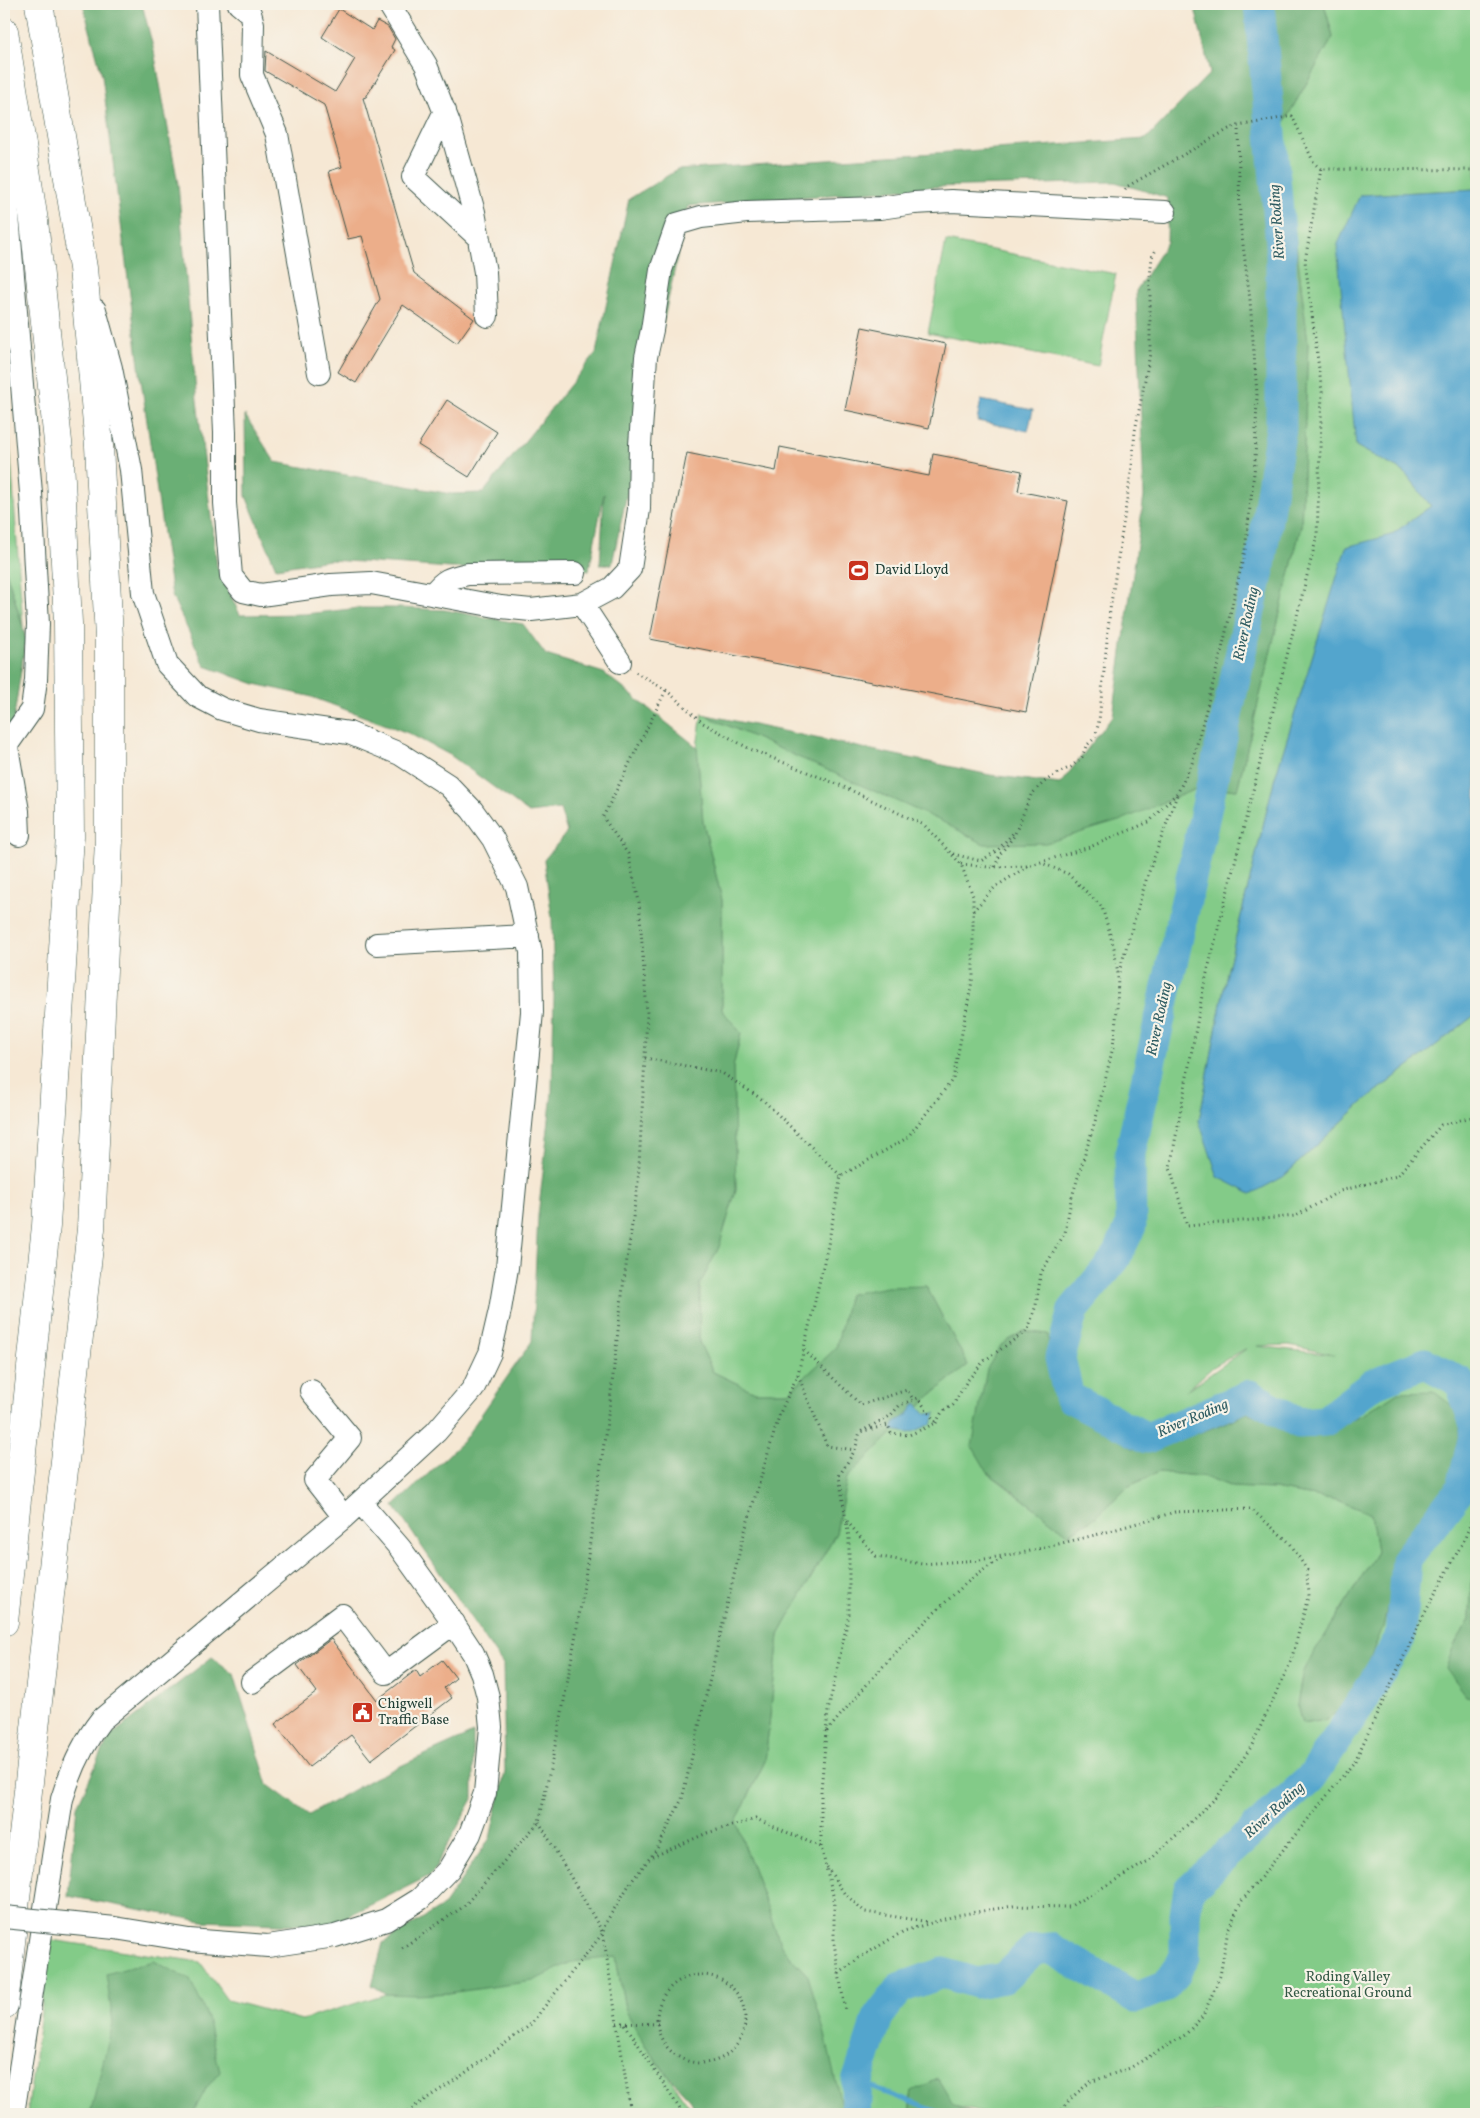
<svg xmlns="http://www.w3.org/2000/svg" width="1480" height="2118" viewBox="0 0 1480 2118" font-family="Vollkorn,serif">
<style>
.green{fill:#83cb88;stroke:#51845e;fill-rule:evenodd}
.forest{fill:#6aaf74;stroke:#447654}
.water{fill:#52a5cd;stroke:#387180}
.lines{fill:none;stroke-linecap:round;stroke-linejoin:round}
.stream{stroke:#52a5cd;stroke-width:5}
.river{stroke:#52a5cd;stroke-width:31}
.building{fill:#ecae8a}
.minor-casing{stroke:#3f574c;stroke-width:24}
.highway-casing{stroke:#3f574c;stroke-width:29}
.path{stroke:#3f574c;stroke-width:3;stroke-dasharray:1 4;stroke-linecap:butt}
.minor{stroke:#fff;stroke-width:22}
.highway{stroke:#fff;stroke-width:28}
.minor-bridge-casing{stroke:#3f574c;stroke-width:24;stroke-linecap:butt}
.minor-bridge{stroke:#fff;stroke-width:22}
.labels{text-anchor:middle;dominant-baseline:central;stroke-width:4.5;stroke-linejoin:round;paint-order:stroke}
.poi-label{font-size:14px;fill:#1f3d34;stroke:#f7f3e8;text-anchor:start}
.park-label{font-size:14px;fill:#335945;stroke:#f7f3e8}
.water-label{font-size:15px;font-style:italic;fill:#2e5c62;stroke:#f7f3e8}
</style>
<rect width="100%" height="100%" fill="#f7f3e8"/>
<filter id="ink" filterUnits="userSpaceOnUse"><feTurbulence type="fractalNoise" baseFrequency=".02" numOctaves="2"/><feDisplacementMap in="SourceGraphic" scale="10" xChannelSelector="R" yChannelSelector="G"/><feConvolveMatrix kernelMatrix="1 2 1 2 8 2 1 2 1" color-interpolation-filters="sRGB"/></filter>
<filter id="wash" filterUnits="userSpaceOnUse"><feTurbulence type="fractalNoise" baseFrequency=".0096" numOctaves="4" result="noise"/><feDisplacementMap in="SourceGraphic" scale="20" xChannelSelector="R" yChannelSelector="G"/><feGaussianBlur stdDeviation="1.12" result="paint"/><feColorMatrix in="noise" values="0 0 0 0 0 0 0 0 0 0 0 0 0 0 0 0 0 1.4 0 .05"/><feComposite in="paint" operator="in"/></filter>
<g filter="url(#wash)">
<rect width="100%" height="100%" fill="#f6e8d4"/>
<path class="green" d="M1324 4H1476V189L1360 195 1356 446 1404 472 1431 506 1391 535 1346 548 1274 781 1226 977 1199 1121 1283 1177 1364 1101 1476 1014V1561L1471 1584 1470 1620 1454 1645 1466 1694 1476 1697V2114H988L954 2106 912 2091 909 2114H843L808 1976 782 1948 736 1822 765 1761 779 1635 836 1533 846 1478 931 1395 968 1365 926 1286 849 1294 836 1349 789 1392H755L713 1372 699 1342 700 1284 719 1247 736 1190 733 1067 741 1034 722 1010V900L703 822 697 747 702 714 936 818 1193 790 1203 786 1237 790 1301 526 1308 343 1282 126 1333 37ZM1289 1345 1334 1355 1257 1346ZM1245 1349H1246L1186 1391 1213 1367ZM1398 1392 1463 1414 1455 1446 1424 1522 1400 1550 1383 1627 1325 1720 1302 1724 1297 1705 1303 1671 1377 1552 1371 1514 1337 1500 1274 1489 1232 1487 1207 1477 1159 1472 1127 1487 1097 1516 1069 1534 988 1473 1065 1403 1134 1449C1176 1441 1209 1431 1247 1413L1279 1422 1307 1433 1329 1429 1364 1414Z
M946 241 1116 274 1098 366 928 333Z
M4 360 23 627 4 564Z
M51 1940 200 1962 227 2000 302 2020 386 1994 449 1993 562 1959 616 1957 625 2009 645 2045 695 2114H27Z"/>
<path class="forest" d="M83 4H142L154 51 178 184 196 392 217 567 240 615 305 614 360 608H400L445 610 523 624 546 655 604 673 697 747 703 822 722 900V1010L741 1033 733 1067 736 1190 719 1247 700 1284 699 1342 713 1372 755 1392H789L836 1348 849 1294 887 1287 926 1286 968 1365 931 1395 847 1478 836 1533 779 1635 765 1761 736 1822 782 1948 808 1976 825 2034 843 2114H697L690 2099 670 2078 645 2045 625 2009 616 1957 571 1962 533 1981 449 1993 417 1995 386 1994 372 1985 383 1943 444 1905 490 1838 505 1772 503 1665 394 1506 463 1441 532 1341 538 1216 552 1093 554 996 552 918 544 860 567 832 560 809 529 813 450 755 408 733 309 696 255 684 205 666 172 596 140 373 102 75Z
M1194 4H1324L1333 37 1282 126 1308 343 1301 526 1237 790 1203 786 1119 821 1046 843 984 844 941 821 702 714 990 775 1060 784 1113 716 1144 496 1136 291 1167 242 1168 198 1115 182 932 187 688 206 612 564 600 565 604 494 589 570 451 568 330 560 276 568 246 496 245 415 275 462 451 494 483 493 596 353 629 199 677 170 1146 139 1210 73Z
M4 564 26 638 13 723 4 727Z
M1023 1331 1048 1334 1051 1367 1065 1403 1134 1449C1176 1442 1209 1431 1247 1413L1279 1422 1308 1433 1329 1429 1364 1414 1398 1392 1433 1391 1463 1414 1449 1481 1424 1522 1400 1550 1383 1627 1368 1664 1348 1705 1325 1720 1302 1724 1297 1705 1303 1671 1377 1552 1371 1514 1337 1500 1274 1489 1232 1487 1207 1477 1159 1472 1127 1487 1097 1516 1068 1534 1004 1484 988 1473 972 1446 987 1369 1001 1345Z
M1476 1561V1697L1466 1695 1446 1668 1454 1645 1470 1620 1471 1584Z
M212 1657 234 1674 268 1785 309 1815 374 1778 473 1733V1799L431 1875 328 1926 202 1921 68 1896 77 1806 109 1737Z
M154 1961 190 1980 206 2013 220 2072 208 2086 192 2114H90L113 2023 106 1974Z
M938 2079 954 2106 975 2114H909L912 2091Z"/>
<path class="water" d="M1476 189V1014L1364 1101 1283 1177 1251 1194 1218 1177 1199 1121 1226 977 1274 781 1346 547 1391 535 1431 506 1404 472 1356 446 1337 246 1360 195Z
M981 400 1033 410 1028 431 977 421Z
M916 1403 926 1414 936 1413 932 1424 910 1433 892 1430 894 1424 908 1414Z"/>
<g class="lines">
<path class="stream" d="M857 2082 943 2114"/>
<path class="river" d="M855 2114 857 2082 878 2017 900 1988 943 1973 976 1983 1004 1978 1033 1950 1050 1948 1136 1998 1166 1986 1185 1957V1914L1189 1889 1310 1779 1365 1697 1400 1638 1406 1560 1462 1487 1476 1427 1460 1382 1425 1363 1373 1384 1325 1421 1299 1423 1250 1395 1147 1438 1069 1397 1060 1358 1073 1310 1115 1259 1131 1226 1130 1154 1260 566 1281 428V243L1259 4"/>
</g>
<g id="blocks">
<path class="building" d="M339 9 372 30 377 21 388 27 395 39 391 47 395 50 366 97 363 98 414 273 474 319 457 343 403 305 356 383 338 372 380 299 362 236 348 239 329 171 342 167 324 105 265 71 266 51 335 92 355 59 322 37Z
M862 327 946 344 929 428 845 410Z
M447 400 497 432 469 477 418 445Z
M780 447 929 476 933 454 1022 471 1018 491 1068 501 1026 712 650 639 687 453 776 471Z
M331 1639 377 1700 416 1670 420 1677 442 1660 456 1678 444 1688 452 1698 371 1760 351 1735 309 1767 275 1724 317 1692 297 1665Z"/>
</g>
</g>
<g filter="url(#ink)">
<use href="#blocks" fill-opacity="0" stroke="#3f574c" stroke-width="1"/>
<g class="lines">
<defs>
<path id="minor" d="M207 4 225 433V503L231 576 243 591 261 595 331 585 371 583 501 607 531 610 582 604 612 588 630 569 639 509 640 445 646 357 652 330 661 270 677 224 701 217 747 212 880 208 914 203 951 201 1165 212
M239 4 250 13 253 24 252 75 277 134 319 373
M389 4 426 65 449 123 474 212 485 272 487 316
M445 111 413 177 478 237
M4 167 31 493 38 624 36 680 32 709 4 749
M433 594C444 579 450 578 468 574L575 573
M582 604 620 662
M7 747 18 811 19 835
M377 944 528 936
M311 1391 350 1438 315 1480 344 1517
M252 1682 342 1615 386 1673 454 1623
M115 1928 189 1940 268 1946 335 1936 386 1920 420 1899 449 1869 470 1834 485 1793 491 1727 488 1697 482 1674 473 1653 446 1612 400 1548 361 1503
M13 2114 62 1799C71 1770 82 1744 101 1720L344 1517 436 1432 473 1389 490 1353 500 1310 507 1268 532 1012 531 952 517 887 493 839 472 810 448 785 400 754 349 733 259 720 222 709 197 696 167 664 143 593 131 470 111 368 95 310"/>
<path id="highway" d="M4 31 34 221 60 460 68 623 70 836 46 1226 4 1622
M4 2005 91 1229 109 840V638L99 446 83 268 39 4"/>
</defs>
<use href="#minor" class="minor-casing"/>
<use href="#highway" class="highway-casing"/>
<path class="path" d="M1321 169 1305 261 1322 392 1317 536 1204 985 1170 1168 1187 1226 1296 1216 1340 1191 1397 1176 1441 1125 1476 1116
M1125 190 1128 186 1229 129 1238 126 1292 116 1314 163 1321 169 1476 170
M953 854 981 861 998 850 1014 832
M961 864 988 867 1028 866 1090 847 1149 822 1178 792 1192 763 1222 649 1245 550 1255 464 1257 394 1250 300 1240 221 1238 126
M995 867 1000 854 1014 836 1031 795 1043 783 1054 775 1071 767 1082 757 1086 746 1095 738 1099 721 1110 610 1132 466 1135 431 1150 354V277L1152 257 1157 248
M973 911 995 887 1028 866
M1119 972 1147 877 1177 795
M645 1058 722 1073 763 1100 841 1176
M804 1350 861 1405 907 1390 913 1399
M798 1375 827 1446 855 1450
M936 1423 942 1412 953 1405 967 1381 984 1361 1028 1330 1036 1305 1041 1273 1065 1233 1071 1200 1096 1118 1113 1047 1117 1010 1118 974 1114 948 1102 907 1068 874 1042 863
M827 1731C871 1679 917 1626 969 1581 979 1572 992 1565 1003 1557
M821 1847V1790L828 1711 849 1614V1538L839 1476 855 1450 860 1432 890 1416 900 1405 918 1398 936 1423 909 1435 891 1433 888 1425 860 1432
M652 1857 707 1833 756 1819 821 1847 834 1899V1943L845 2010
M827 1867 844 1893 865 1912 929 1922
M402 1948 463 1907 539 1822 561 1718 581 1605 610 1401 623 1287 638 1183 645 1058 647 1013 639 901 628 854 603 817 666 690
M839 1974 859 1958 904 1931 958 1915 1013 1906 1069 1907 1150 1860 1218 1796 1251 1747 1291 1661 1308 1597 1307 1570 1290 1543 1251 1509 1175 1512 1103 1533 1026 1552 979 1560 922 1564 876 1556 846 1520
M657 2019a44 44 0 1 1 88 0a44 44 0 1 1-88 0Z
M617 2023 658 2024
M625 2024 683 2114
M403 2114 461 2076 529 2026 603 1933 539 1822
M631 2114 603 1933 605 1924 631 1882 657 1849 682 1799 742 1541 780 1413 798 1374 828 1245 841 1176 907 1138 953 1079 973 976V896L961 864 924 825 842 786 750 749 703 723 666 690 635 672
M1059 2114 1070 2099 1090 2082 1130 2068 1185 2035 1203 2016 1220 1976 1228 1930 1241 1902 1355 1761 1420 1622 1465 1538 1476 1509"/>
<use href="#minor" class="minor"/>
<use href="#highway" class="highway"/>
<defs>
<path id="minor-bridge" d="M4 1917 115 1928"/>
</defs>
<use href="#minor-bridge" class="minor-bridge-casing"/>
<use href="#minor-bridge" class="minor-bridge"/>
</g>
</g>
<defs>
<symbol id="stadium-square" viewBox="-11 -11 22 22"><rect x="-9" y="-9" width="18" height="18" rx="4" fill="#c8321e" stroke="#f7f3e8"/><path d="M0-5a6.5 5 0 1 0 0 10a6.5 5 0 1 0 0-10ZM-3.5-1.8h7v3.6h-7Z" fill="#fff"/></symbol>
<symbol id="civic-square" viewBox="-11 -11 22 22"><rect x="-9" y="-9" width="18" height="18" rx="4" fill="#c8321e" stroke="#f7f3e8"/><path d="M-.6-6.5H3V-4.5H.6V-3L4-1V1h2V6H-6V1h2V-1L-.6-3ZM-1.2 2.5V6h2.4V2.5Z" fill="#fff"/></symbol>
</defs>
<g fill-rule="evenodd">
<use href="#stadium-square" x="846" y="558" width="25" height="25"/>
<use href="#civic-square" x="350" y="1700" width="25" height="25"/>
</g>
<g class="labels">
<g class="poi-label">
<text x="875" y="570">David Lloyd</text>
<text x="378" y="1704">Chigwell<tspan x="378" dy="16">Traffic Base</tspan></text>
</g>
<g class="park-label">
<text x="1348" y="1977">Roding Valley<tspan x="1348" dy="16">Recreational Ground</tspan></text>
</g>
<g class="water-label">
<text transform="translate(1278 222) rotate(-94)">River Roding</text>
<text transform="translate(1247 624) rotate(-78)">River Roding</text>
<text transform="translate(1160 1019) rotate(-78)">River Roding</text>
<text transform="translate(1193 1419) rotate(-23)">River Roding</text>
<text transform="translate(1275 1811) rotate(-42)">River Roding</text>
</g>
</g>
<rect width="1480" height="2118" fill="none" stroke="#f7f3e8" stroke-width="20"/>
</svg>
